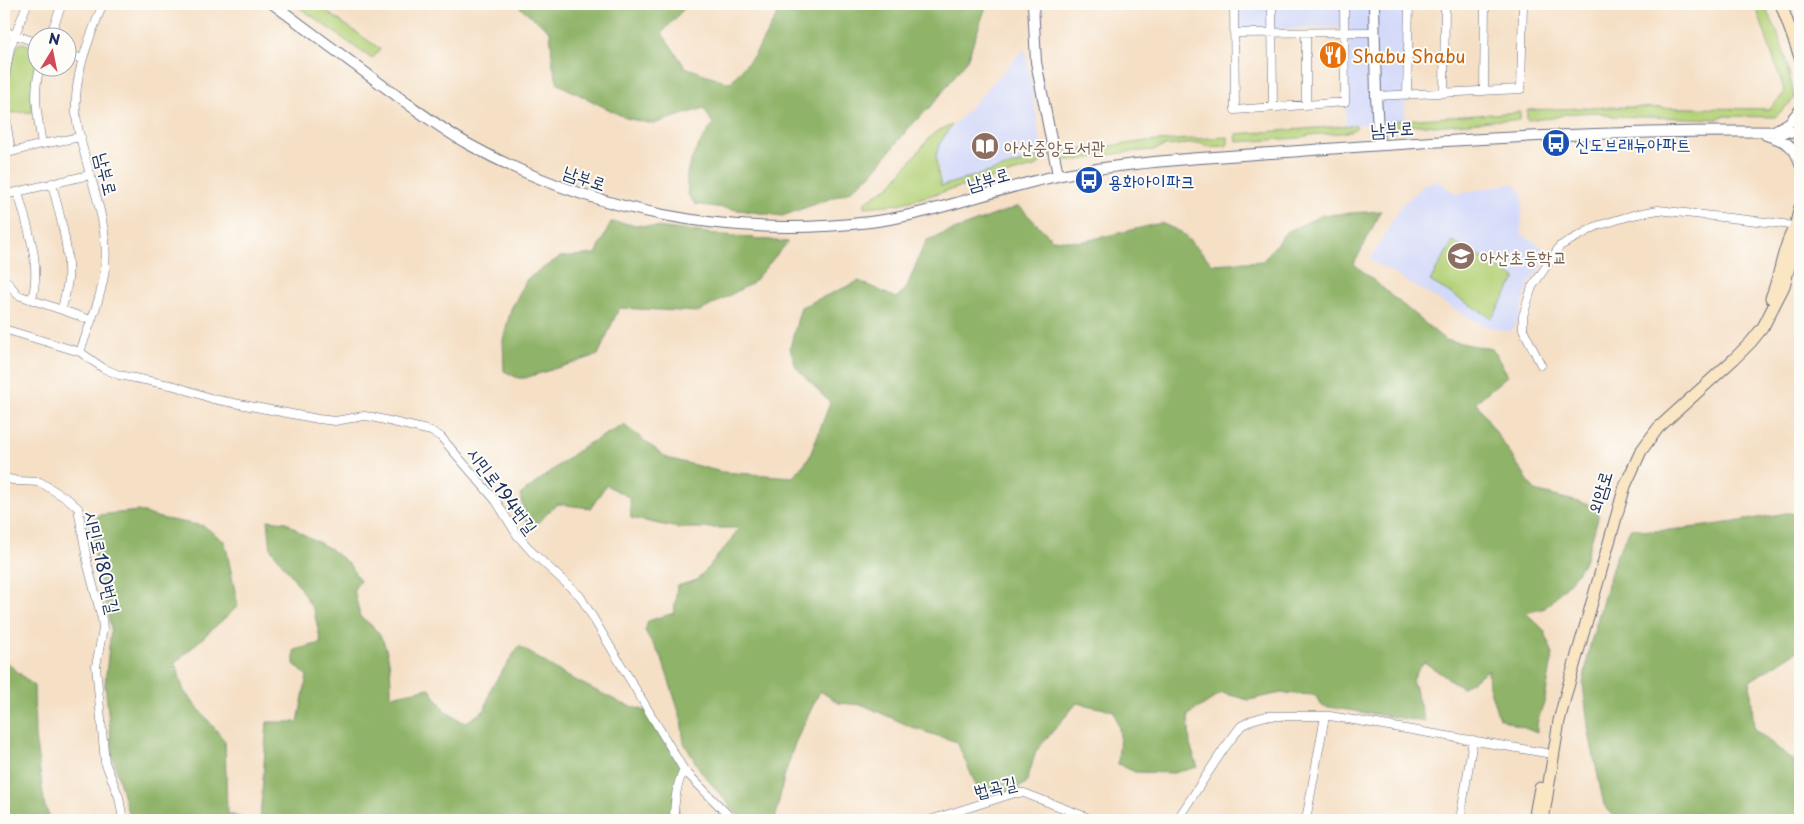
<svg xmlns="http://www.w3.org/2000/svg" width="1804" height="824" viewBox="0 0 1804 824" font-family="'Playpen Sans','Poor Story',sans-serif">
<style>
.built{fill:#d3d9f9}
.green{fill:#b4d177;stroke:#68806a}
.forest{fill:#8fb368;stroke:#557163}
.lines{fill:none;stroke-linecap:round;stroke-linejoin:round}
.minor-casing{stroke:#676d82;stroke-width:9}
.tertiary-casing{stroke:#676d82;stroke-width:12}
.secondary-casing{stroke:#676d82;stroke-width:13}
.minor{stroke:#fff;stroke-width:8}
.tertiary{stroke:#fff;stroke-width:10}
.secondary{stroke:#fbe6c4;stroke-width:11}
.labels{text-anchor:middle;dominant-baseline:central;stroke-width:4;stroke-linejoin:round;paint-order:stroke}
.food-label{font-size:18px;fill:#c56008;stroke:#fdfcf7;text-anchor:start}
.street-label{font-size:18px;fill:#1b2f5e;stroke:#fdfcf7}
.transit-label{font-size:18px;fill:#164399;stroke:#fdfcf7;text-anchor:start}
.education-label{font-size:18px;fill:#785e54;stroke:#fdfcf7;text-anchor:start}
</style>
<rect width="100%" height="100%" fill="#fdfcf7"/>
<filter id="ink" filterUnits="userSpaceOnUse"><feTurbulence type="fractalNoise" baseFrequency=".02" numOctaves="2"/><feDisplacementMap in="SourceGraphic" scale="10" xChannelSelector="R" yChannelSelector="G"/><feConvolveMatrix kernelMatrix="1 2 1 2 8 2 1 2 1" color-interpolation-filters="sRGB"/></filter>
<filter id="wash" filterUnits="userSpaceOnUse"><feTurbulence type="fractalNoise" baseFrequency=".0096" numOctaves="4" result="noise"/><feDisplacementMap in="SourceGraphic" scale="20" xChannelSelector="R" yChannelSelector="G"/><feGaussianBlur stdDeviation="1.12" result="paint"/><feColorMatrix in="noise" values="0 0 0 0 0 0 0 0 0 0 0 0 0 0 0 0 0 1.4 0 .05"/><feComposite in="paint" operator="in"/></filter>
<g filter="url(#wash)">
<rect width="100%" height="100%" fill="#f5dfc5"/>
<path class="built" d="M1238 4H1406L1405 120 1345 126 1350 27 1237 30Z
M1025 48 1043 156 941 186 936 152 941 139Z
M1438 181 1456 194 1514 183 1523 194 1521 234 1552 253 1529 283 1518 320 1510 332 1482 325 1370 260 1401 206 1426 183Z"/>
<path class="green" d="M295 4H316L380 49 372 59Z
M1755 4H1764C1766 12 1771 18 1774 25 1785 48 1788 74 1795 98L1775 117 1723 116 1717 119 1610 116 1598 112 1565 114 1553 118 1527 120V110L1613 107 1770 109 1785 92Z
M23 43 37 48 34 112 7 113 10 68 18 45Z
M1520 112V120H1501L1435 126 1425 125 1395 126 1392 124 1391 121Z
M952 125C934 150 933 155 941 186L1043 156 1042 160 1037 166 899 204 864 207 865 202 892 184 931 136 937 131Z
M1356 125V128C1342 138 1318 130 1300 138L1237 142 1236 134Z
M1228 137V144L1226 146 1210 147 1199 143 1165 146 1154 150 1128 152 1071 161 1064 158 1062 152 1140 142Z
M1453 241 1516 278 1492 318 1430 281Z"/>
<path class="forest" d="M516 4H688L662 33 685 67 730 83 755 54 779 12 801 4H987L967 60 934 103 908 129 871 174 849 192 782 216 695 204 687 194C689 187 685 181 687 174 690 156 703 139 713 124L704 108 653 124 626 118 558 84 553 65 550 31Z
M1019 206 1052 239 1081 242 1161 223 1181 232 1213 264 1263 261 1286 232 1323 215 1381 211 1354 264 1445 340 1492 349 1508 375 1476 402 1535 491 1598 507V518L1586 558 1575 576 1545 608 1526 613 1544 630 1553 654 1545 699 1537 723V733L1499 718 1489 687 1488 670 1462 688 1424 662 1412 679 1425 722 1322 706 1315 695 1281 693 1249 700 1222 693 1188 715 1190 745 1198 767 1173 773 1135 772 1118 764 1120 732 1114 711 1077 703 1036 751 1026 784 983 801 957 742 916 729 863 705 839 703 820 691 795 743 784 777 775 820H742L702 773 684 743 681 718 662 659 645 631 648 621 674 613 677 586 697 580 728 544 739 528H678L631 518 630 498 606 485 591 508 557 504 529 531 520 495 584 446 624 425 667 458 722 472 793 477 809 458 830 403 796 367 790 348 801 307 859 281 896 298 906 289 921 252 927 240Z
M611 222 788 242 752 283 699 312 619 308 598 355 525 378H518L504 371 503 340 511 309 527 279 560 257 596 254Z
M138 511 160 518 204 526 225 542 238 606 175 663 184 691 225 741 227 813 247 820H130L113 758 105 684 111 628 97 568 90 526 99 515Z
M1786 513 1800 514V649L1750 681 1754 729 1800 766V820H1617L1604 805 1589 733 1583 684 1590 645 1615 559 1630 529C1639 527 1647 532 1656 531 1699 528 1743 521 1786 513Z
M268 520 286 522 301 533 329 548 349 564 360 581 354 589 360 617C390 634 391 665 391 696L429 688 446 712 465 723 485 710 491 688 519 646 565 675 623 704 646 711 682 765 677 796 679 820H260L267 722H298L307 676 294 664V650L321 643 314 611 295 580 271 549Z
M4 660 34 686 35 737 45 807 51 820H4Z"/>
</g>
<g filter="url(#ink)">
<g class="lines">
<defs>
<path id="minor" d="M1234 4 1235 110 1345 102 1344 4
M1272 4 1273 107
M4 31 38 43
M1234 33 1374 32
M49 38 62 4
M68 54 82 59
M4 82 10 48 27 4
M1484 91 1485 4
M1444 93 1445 4
M1407 95 1409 4
M1376 96 1521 89 1523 4
M1306 104V33
M4 107 11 152
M42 144 81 137
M4 154 42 144C38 119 32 92 40 68
M52 183C59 214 70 247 68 279 67 289 64 299 62 309
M18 192C27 227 42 263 32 299
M4 195 89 175
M4 278 18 295 91 320
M4 329 80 352 103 368 119 375 175 386 213 399 318 419 335 421 364 416 372 417 431 431 441 437 496 501 517 535 533 553 580 596 684 770 733 820
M80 352C89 325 102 297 105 268 110 218 85 170 77 122 71 81 88 41 103 4
M1541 365 1523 329V316L1532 287 1560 246 1597 226 1633 215 1658 210 1784 224 1795 227
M4 478 18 481 40 482 69 500 78 508 88 566 102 619 103 629 96 666 105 762 119 797 123 820
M674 820C674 804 676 785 684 770
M930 820 1015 793H1024L1094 820
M1177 820 1223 750 1241 726 1252 720 1266 716H1330L1546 753
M1306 820 1325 716
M1460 820 1473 740"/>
<path id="tertiary" d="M273 4C309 31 346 58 382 85 410 105 438 127 468 144 590 212 732 239 870 222 934 214 994 189 1057 176 1083 170 1110 167 1136 164 1194 157 1253 155 1312 150 1474 138 1638 129 1800 132
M1033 4 1036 62 1058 175
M1374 4 1376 96 1379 145
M1774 131 1789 123 1800 110
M1766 135C1784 141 1795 144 1800 164"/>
<path id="secondary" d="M1781 4 1800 57
M1771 298C1781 274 1782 248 1795 227
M1534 820 1540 788
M1543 820 1559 721 1566 694 1625 486 1641 451 1658 428 1734 359 1751 342 1763 327 1784 286 1796 241 1795 227 1800 207"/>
</defs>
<use href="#minor" class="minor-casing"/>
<use href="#tertiary" class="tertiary-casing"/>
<use href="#secondary" class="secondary-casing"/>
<use href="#minor" class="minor"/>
<use href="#tertiary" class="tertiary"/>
<use href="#secondary" class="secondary"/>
</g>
</g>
<defs>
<symbol id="restaurant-disc" viewBox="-11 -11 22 22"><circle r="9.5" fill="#e8710a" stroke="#fdfcf7"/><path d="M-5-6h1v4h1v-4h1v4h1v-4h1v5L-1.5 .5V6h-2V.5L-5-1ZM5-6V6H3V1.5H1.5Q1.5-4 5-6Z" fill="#fff"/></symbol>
<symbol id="bus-disc" viewBox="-11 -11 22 22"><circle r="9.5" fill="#1a4fb4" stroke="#fdfcf7"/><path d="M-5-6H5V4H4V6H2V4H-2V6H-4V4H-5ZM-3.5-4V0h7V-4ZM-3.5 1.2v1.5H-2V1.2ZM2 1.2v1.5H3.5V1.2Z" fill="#fff"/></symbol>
<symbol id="library-disc" viewBox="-11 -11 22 22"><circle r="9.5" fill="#8d6e63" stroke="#fdfcf7"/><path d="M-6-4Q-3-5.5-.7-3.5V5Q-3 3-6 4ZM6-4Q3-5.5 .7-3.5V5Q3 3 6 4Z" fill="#fff"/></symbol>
<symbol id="school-disc" viewBox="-11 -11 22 22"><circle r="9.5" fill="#8d6e63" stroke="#fdfcf7"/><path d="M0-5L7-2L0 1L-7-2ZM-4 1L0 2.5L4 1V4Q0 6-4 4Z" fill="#fff"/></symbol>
</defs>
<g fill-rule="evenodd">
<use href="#restaurant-disc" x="1317" y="39" width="32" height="32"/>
<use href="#bus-disc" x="1540" y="127" width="32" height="32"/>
<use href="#library-disc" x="969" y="130" width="32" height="32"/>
<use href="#bus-disc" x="1073" y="164" width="32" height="32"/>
<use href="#school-disc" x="1445" y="240" width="32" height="32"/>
</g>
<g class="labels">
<g class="food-label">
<text x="1352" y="55">Shabu Shabu</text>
</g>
<g class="street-label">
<text transform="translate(1392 128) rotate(-3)">남부로</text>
<text transform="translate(107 174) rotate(76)">남부로</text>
<text transform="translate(585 177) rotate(19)">남부로</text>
<text transform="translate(988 178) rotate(-16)">남부로</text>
<text transform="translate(503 490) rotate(53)">시민로194번길</text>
<text transform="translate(1599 492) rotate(-73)">외암로</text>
<text transform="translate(103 562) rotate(77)">시민로180번길</text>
<text transform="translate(995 786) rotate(-13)">법곡길</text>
</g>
<g class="transit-label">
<text x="1575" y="143">신도브래뉴아파트</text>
<text x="1108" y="180">용화아이파크</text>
</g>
<g class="education-label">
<text x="1004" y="146">아산중앙도서관</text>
<text x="1480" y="256">아산초등학교</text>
</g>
</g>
<rect width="1804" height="824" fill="none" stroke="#fdfcf7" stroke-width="20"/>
<g transform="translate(52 52) rotate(10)"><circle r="24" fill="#fdfcf7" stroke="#a3aaba"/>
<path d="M0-4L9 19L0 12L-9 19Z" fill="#d1495b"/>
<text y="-8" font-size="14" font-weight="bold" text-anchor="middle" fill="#1b2f5e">N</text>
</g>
</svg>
